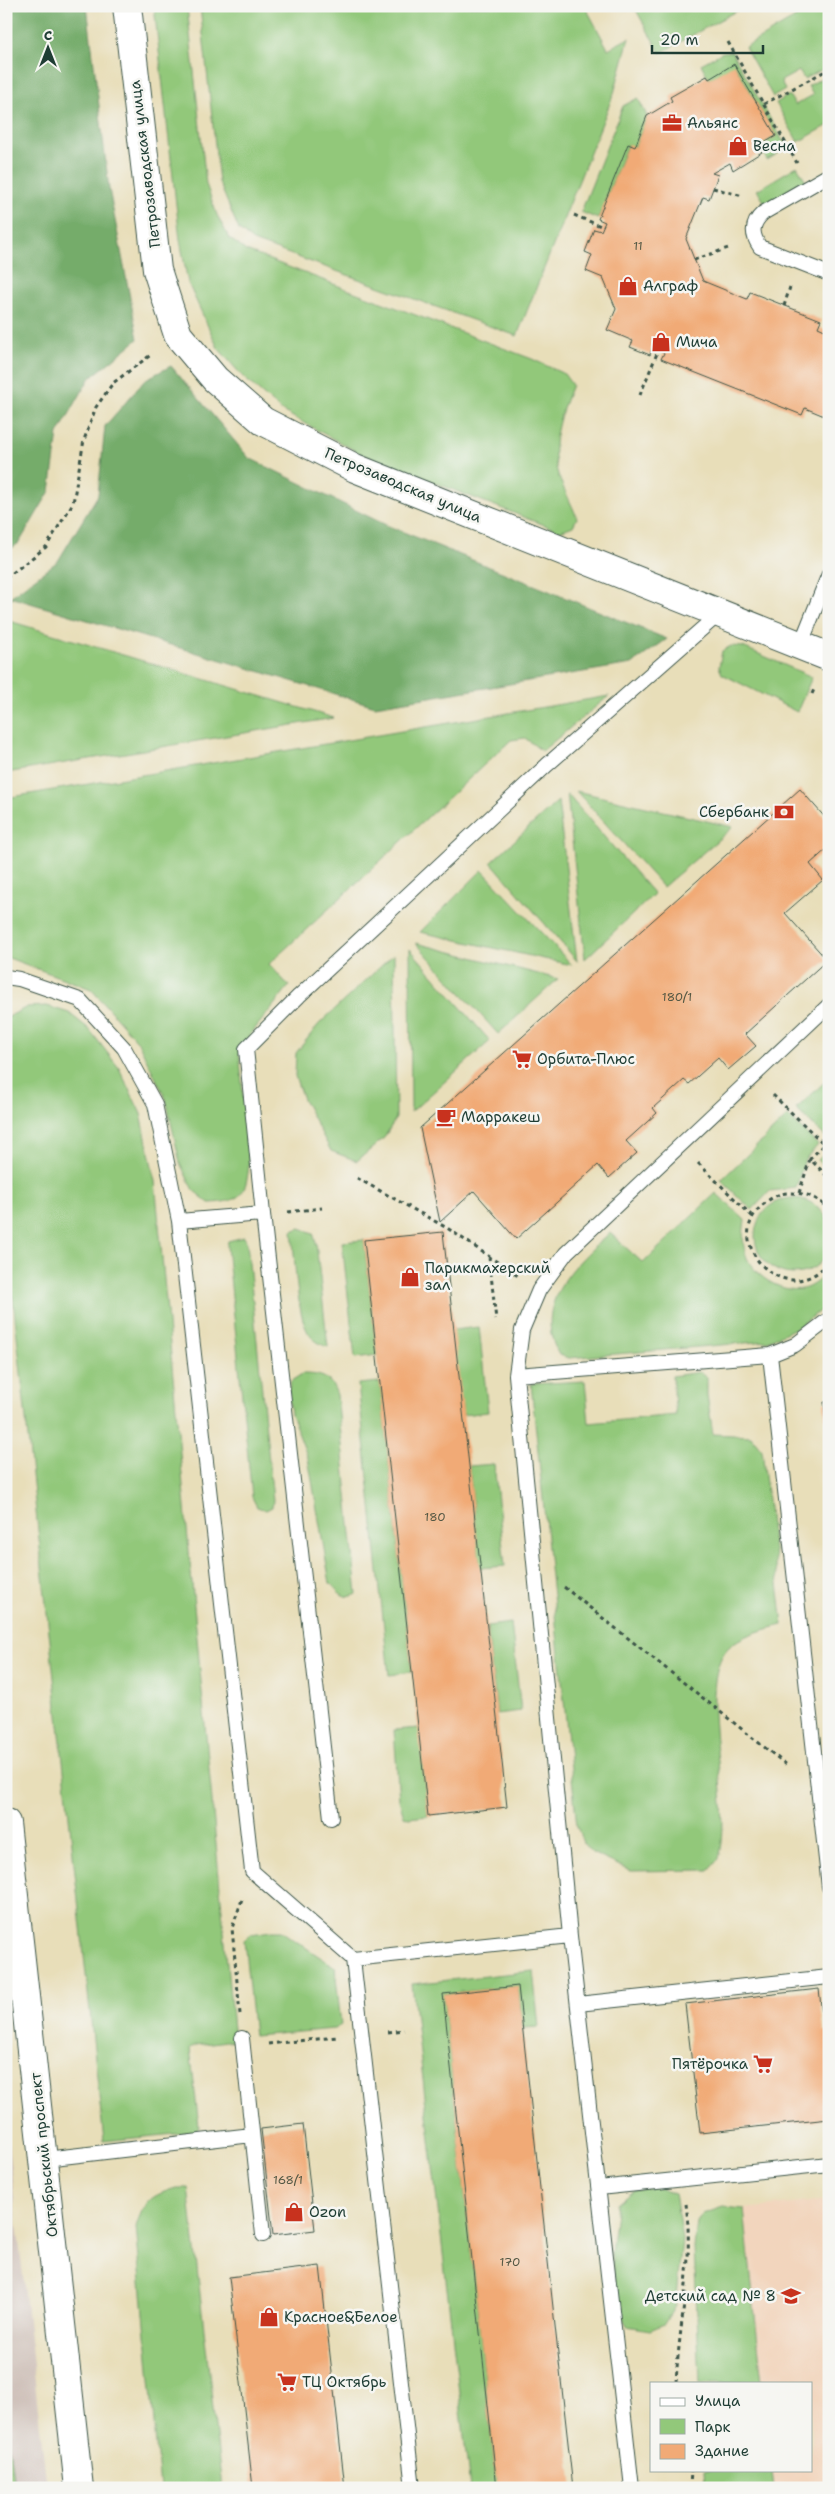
<svg xmlns="http://www.w3.org/2000/svg" width="835" height="2494" viewBox="0 0 835 2494" font-family="'Shantell Sans',sans-serif">
<style>
.built{fill:#f2d5bd}
.industrial{fill:#cfc1ba}
.green{fill:#92c87a;stroke:#588257}
.forest{fill:#75ac6a;stroke:#4a744f}
.building{fill:#f1aa76}
.lines{fill:none;stroke-linecap:round;stroke-linejoin:round}
.lane-casing{stroke:#3d5548;stroke-width:16}
.secondary-casing{stroke:#3d5548;stroke-width:30}
.primary-casing{stroke:#3d5548;stroke-width:30}
.path{stroke:#3d5548;stroke-width:3;stroke-dasharray:4 4;stroke-linecap:butt}
.lane{stroke:#fff;stroke-width:14}
.secondary{stroke:#fff;stroke-width:28}
.primary{stroke:#fff;stroke-width:28}
.labels{text-anchor:middle;dominant-baseline:central;stroke-width:5;stroke-linejoin:round;paint-order:stroke}
.number-label{font-size:12px;fill:#545844}
.poi-label{font-size:15px;fill:#1f3d34;stroke:#f6f6f2;text-anchor:start}
.street-label{font-size:15px;fill:#1f3d34;stroke:#f6f6f2}
</style>
<rect width="100%" height="100%" fill="#f6f6f2"/>
<filter id="ink" filterUnits="userSpaceOnUse"><feTurbulence type="fractalNoise" baseFrequency=".02" numOctaves="2"/><feDisplacementMap in="SourceGraphic" scale="10" xChannelSelector="R" yChannelSelector="G"/><feConvolveMatrix kernelMatrix="1 2 1 2 8 2 1 2 1" color-interpolation-filters="sRGB"/></filter>
<filter id="wash" filterUnits="userSpaceOnUse"><feTurbulence type="fractalNoise" baseFrequency=".0096" numOctaves="4" result="noise"/><feDisplacementMap in="SourceGraphic" scale="20" xChannelSelector="R" yChannelSelector="G"/><feGaussianBlur stdDeviation="1.12" result="paint"/><feColorMatrix in="noise" values="0 0 0 0 0 0 0 0 0 0 0 0 0 0 0 0 0 1.4 0 .05"/><feComposite in="paint" operator="in"/></filter>
<g filter="url(#wash)">
<rect width="100%" height="100%" fill="#e8deb9"/>
<path class="built" d="M829 2200V2488H774L772 2470H811V2383H762L744 2209Z"/>
<path class="industrial" d="M6 2126 47 2488H6Z"/>
<path class="green" d="M154 6H187L206 184 217 215 229 238 246 251 532 359 564 374 572 385C561 412 550 441 557 471 560 483 572 504 577 518L573 526 560 531 363 455 282 411 243 377 218 348 188 283 180 240Z
M200 6H585L608 49 629 38 614 93 517 336 253 241 239 230 219 182Z
M639 6H745L660 53 635 8Z
M816 6H825L829 10V66L804 79 799 71 781 81 785 90 773 97 745 47Z
M723 52H732L787 148 767 160 759 146 776 136 735 65 709 79 701 64Z
M829 74V125L798 142 776 103 789 95 795 105 813 95 808 86Z
M638 98 647 116 635 147 627 145 598 219 581 212 623 106Z
M797 166 806 181 766 205 757 190Z
M6 620 334 718 6 773Z
M731 646 743 647 812 677 797 712 722 674 719 667 722 651Z
M609 696 542 751 525 738 511 740 269 964 289 986 239 1049 249 1164C246 1195 241 1202 209 1203L193 1190 180 1163 166 1099 138 1042 91 989 6 957V798Z
M576 791 733 827 663 887Z
M567 794 654 894 585 959Z
M558 801 577 961 491 862Z
M482 870 572 965 420 932Z
M416 943 558 979 498 1034Z
M410 949 490 1041 411 1112Z
M394 954 396 1118 384 1138 357 1161 331 1151 303 1099 295 1076 296 1053 319 1024Z
M47 1006 69 1013 89 1029 119 1068 141 1114 155 1181 234 2040 196 2045 190 2048 199 2127 195 2132 104 2141 6 1234V1018L27 1007Z
M829 1078V1140L796 1109Z
M788 1116 818 1145 805 1159 796 1188 770 1191 752 1210 721 1180Z
M829 1149V1171L818 1160Z
M716 1193 745 1220C743 1233 742 1246 747 1258 756 1278 785 1295 806 1288 814 1285 823 1277 829 1271V1304L798 1327 768 1341 569 1358 559 1355C531 1305 575 1263 610 1233L643 1263Z
M755 1236a38 38 0 1 1 76 0a38 38 0 1 1-76 0Z
M300 1228 313 1233 316 1243 328 1347C320 1344 314 1341 309 1334 296 1314 295 1256 292 1231Z
M244 1237 247 1243 273 1500 272 1507 266 1510 257 1507 252 1497 227 1246 228 1241Z
M364 1240 377 1355 355 1358 342 1242Z
M479 1327 488 1412 463 1415 453 1330Z
M700 1372 707 1377V1395L713 1434 751 1436 762 1450 783 1625C766 1629 739 1635 727 1649 695 1685 733 1801 720 1854 719 1860 713 1865 709 1870L631 1871 592 1853 583 1843 577 1826 531 1384 585 1381 589 1423 676 1415 672 1376Z
M302 1374C320 1374 331 1376 337 1395L357 1594C344 1601 339 1592 330 1583L308 1458 291 1414 288 1391 291 1381Z
M380 1382 412 1672 389 1675 358 1384Z
M494 1464 505 1566 480 1568 469 1466Z
M511 1623 521 1711 497 1714 487 1626Z
M419 1728 428 1816 408 1818 404 1816 399 1800 394 1730Z
M271 1931H281L335 1967 341 2025 334 2029 254 2036 244 1940 251 1934Z
M533 1971 539 2027 523 2028 518 1986 443 1994 497 2488H470L412 1984Z
M657 2187 675 2193 682 2240 675 2306 664 2324 650 2330 627 2326 618 2303 611 2254 617 2203 633 2190Z
M176 2188H188L222 2488H160L136 2227C144 2201 150 2196 176 2188Z
M723 2207 744 2209 762 2383H700L694 2247 697 2222 703 2214Z
M6 2419 14 2488H6Z
M704 2470H772L774 2488H705Z"/>
<path class="forest" d="M6 6H87L109 189 138 339 89 379 58 434 50 491 19 543 6 552Z
M171 366 249 458 386 525 667 639 632 664 375 706 10 597 58 561 98 495 105 426 146 379Z"/>
<g id="blocks">
<path class="building" d="M734 64 776 136 759 146 762 152 733 170 730 163 712 173 718 175 709 199 703 197 686 239 703 281 747 299 750 292 821 320 818 327 829 332V418L805 408 802 415 661 359 664 353 652 348 650 355 630 347 633 341 607 330 616 309 603 278 586 271 592 255 585 252 594 229 601 231 605 222 598 219 628 144 635 147 647 116 672 101 670 97 707 76 709 79Z
M800 789 829 822V847L810 864 823 880 785 913 827 960 745 1034 756 1046 728 1070 718 1058 689 1084 684 1080 653 1108 657 1113 626 1141 637 1153 609 1178 598 1165 516 1239 474 1191 440 1222 420 1128Z
M443 1232 507 1807 428 1816 364 1240Z
M824 1402H829V1436L827 1437Z
M518 1986 556 2335 573 2488H497L443 1994Z
M819 1989 824 2031H829V2119L700 2133 685 2004Z
M303 2124 315 2230 273 2235 261 2129Z
M320 2266 345 2488H253L229 2277Z"/>
</g>
</g>
<g filter="url(#ink)">
<use href="#blocks" fill-opacity="0" stroke="#3d5548" stroke-width="1"/>
<g class="lines">
<defs>
<path id="lane" d="M829 175 763 213C751 224 751 234 760 247L829 274
M800 646 829 574
M6 977 19 979 80 1000 124 1048 155 1104 179 1221
M263 1214 331 1818
M770 1355 829 1887
M516 1375 770 1355 795 1345 829 1319
M353 1959 570 1936
M578 2004 829 1977
M242 2038 263 2235
M45 2159 252 2135
M599 2188 829 2164
M413 2488 353 1959 252 1871 179 1221 263 1214 246 1049 299 996 547 765 720 613
M632 2488 570 1936 516 1375 522 1330 539 1290 566 1253 829 1005"/>
<path id="secondary" d="M127 6 157 270 178 335 215 379 263 421 355 468 829 657"/>
<path id="primary" d="M6 1823 79 2488"/>
</defs>
<use href="#lane" class="lane-casing"/>
<use href="#secondary" class="secondary-casing"/>
<use href="#primary" class="primary-casing"/>
<path class="path" d="M728 42 797 163
M764 104 829 69
M713 188 743 196
M574 215 603 227
M694 260 731 247
M784 306 790 287
M640 395 658 351
M6 578 46 547 73 503 84 440 96 407 113 383 152 354
M812 694 815 687
M773 1095 824 1144 810 1159
M698 1163 753 1217
M357 1178 447 1228 518 1276
M799 1193 810 1159 829 1178
M824 1205 829 1201
M829 1211C819 1197 806 1193 789 1193 780 1193 772 1197 765 1203 716 1241 788 1315 829 1261
M288 1212 322 1208
M489 1256 496 1320
M564 1587 788 1766
M240 2014 232 1928 243 1897
M388 2032 404 2030
M268 2044 337 2037
M676 2383C679 2323 694 2264 686 2204
M690 2488 691 2470"/>
<use href="#lane" class="lane"/>
<use href="#secondary" class="secondary"/>
<use href="#primary" class="primary"/>
</g>
</g>
<defs>
<symbol id="office-bare" viewBox="-9 -9 18 18"><path d="M-6-3h4V-5.5h4V-3h4V5H-6ZM-1-4.5V-3h2v-1.5ZM-6 0V1H6V0Z" fill="#c8321e" stroke="#f6f6f2" stroke-width="2.5" paint-order="stroke"/></symbol>
<symbol id="shop-bare" viewBox="-9 -9 18 18"><path d="M-5-2.5h2.3a2.7 3.5 0 0 1 5.4 0H5L5.5 6h-11ZM-1.5-2.5h3a1.5 2.3 0 0 0-3 0Z" fill="#c8321e" stroke="#f6f6f2" stroke-width="2.5" paint-order="stroke"/></symbol>
<symbol id="bank-bare" viewBox="-9 -9 18 18"><path d="M-6-4H6V4H-6ZM0-2.3a2.3 2.3 0 1 0 0 4.6a2.3 2.3 0 1 0 0-4.6Z" fill="#c8321e" stroke="#f6f6f2" stroke-width="2.5" paint-order="stroke"/></symbol>
<symbol id="supermarket-bare" viewBox="-9 -9 18 18"><path d="M-6-5.5h2.5l.6 2H6L4.5 2H-2.5L-4.4-4H-6ZM-1.5 3.2a1.3 1.3 0 1 0 .1 0ZM3 3.2a1.3 1.3 0 1 0 .1 0Z" fill="#c8321e" stroke="#f6f6f2" stroke-width="2.5" paint-order="stroke"/></symbol>
<symbol id="cafe-bare" viewBox="-9 -9 18 18"><path d="M-5.5-4.5H6V0H3Q3 3.5 0 3.5H-2.5Q-5.5 3.5-5.5 0ZM3-3.2v2h1.7v-2ZM-6 4.5H4V6H-6Z" fill="#c8321e" stroke="#f6f6f2" stroke-width="2.5" paint-order="stroke"/></symbol>
<symbol id="school-bare" viewBox="-9 -9 18 18"><path d="M0-5L7-2L0 1L-7-2ZM-4 1L0 2.5L4 1V4Q0 6-4 4Z" fill="#c8321e" stroke="#f6f6f2" stroke-width="2.5" paint-order="stroke"/></symbol>
</defs>
<g fill-rule="evenodd">
<use href="#office-bare" x="658" y="109" width="28" height="28"/>
<use href="#shop-bare" x="724" y="132" width="28" height="28"/>
<use href="#shop-bare" x="614" y="272" width="28" height="28"/>
<use href="#shop-bare" x="647" y="328" width="28" height="28"/>
<use href="#bank-bare" x="770" y="798" width="28" height="28"/>
<use href="#supermarket-bare" x="508" y="1045" width="28" height="28"/>
<use href="#cafe-bare" x="432" y="1103" width="28" height="28"/>
<use href="#shop-bare" x="396" y="1263" width="28" height="28"/>
<use href="#supermarket-bare" x="749" y="2050" width="28" height="28"/>
<use href="#shop-bare" x="280" y="2198" width="28" height="28"/>
<use href="#school-bare" x="777" y="2282" width="28" height="28"/>
<use href="#shop-bare" x="255" y="2303" width="28" height="28"/>
<use href="#supermarket-bare" x="273" y="2368" width="28" height="28"/>
</g>
<g class="labels">
<g class="number-label">
<text x="638" y="246">11</text>
<text x="677" y="997">180/1</text>
<text x="435" y="1517">180</text>
<text x="288" y="2180">168/1</text>
<text x="510" y="2262">170</text>
</g>
<g class="poi-label">
<text x="687" y="123">Альянс</text>
<text x="753" y="146">Весна</text>
<text x="643" y="286">Алграф</text>
<text x="676" y="342">Мича</text>
<text x="769" y="812" text-anchor="end">Сбербанк</text>
<text x="537" y="1059">Орбита-Плюс</text>
<text x="461" y="1117">Марракеш</text>
<text x="425" y="1268">Парикмахерский<tspan x="425" dy="17">зал</tspan></text>
<text x="748" y="2064" text-anchor="end">Пятёрочка</text>
<text x="309" y="2212">Ozon</text>
<text x="776" y="2296" text-anchor="end">Детский сад № 8</text>
<text x="284" y="2317">Красное&amp;Белое</text>
<text x="302" y="2382">ТЦ Октябрь</text>
</g>
<g class="street-label">
<text transform="translate(145 164) rotate(-97)">Петрозаводская улица</text>
<text transform="translate(403 485) rotate(23)">Петрозаводская улица</text>
<text transform="translate(44 2155) rotate(-96)">Октябрьский проспект</text>
</g>
</g>
<rect width="835" height="2494" fill="none" stroke="#f6f6f2" stroke-width="25"/>
<rect x="650" y="2382" width="162" height="90" fill="#f6f6f2" stroke="#a0aca6"/>
<rect x="660" y="2398" width="25" height="8" fill="#ffffff" stroke="#a0aca6"/>
<text x="695" y="2406" font-size="15" fill="#1f3d34">Улица</text>
<rect x="660" y="2419" width="25" height="15" fill="#92c87a" stroke="#a0aca6"/>
<text x="695" y="2432" font-size="15" fill="#1f3d34">Парк</text>
<rect x="660" y="2444" width="25" height="15" fill="#f1aa76" stroke="#a0aca6"/>
<text x="695" y="2456" font-size="15" fill="#1f3d34">Здание</text>
<g transform="translate(48 48)" stroke="#f6f6f2" stroke-width="4" paint-order="stroke">
<path d="M0-4L9 19L0 12L-9 19Z" fill="#1f3d34"/>
<text y="-8" font-size="14" font-weight="bold" text-anchor="middle" fill="#1f3d34">С</text>
</g>
<path d="M652 45v8h111v-8" fill="none" stroke="#1f3d34" stroke-width="2.5"/>
<text x="660" y="45" font-size="15" fill="#1f3d34" stroke="#f6f6f2" stroke-width="4" paint-order="stroke">20 m</text>
</svg>
